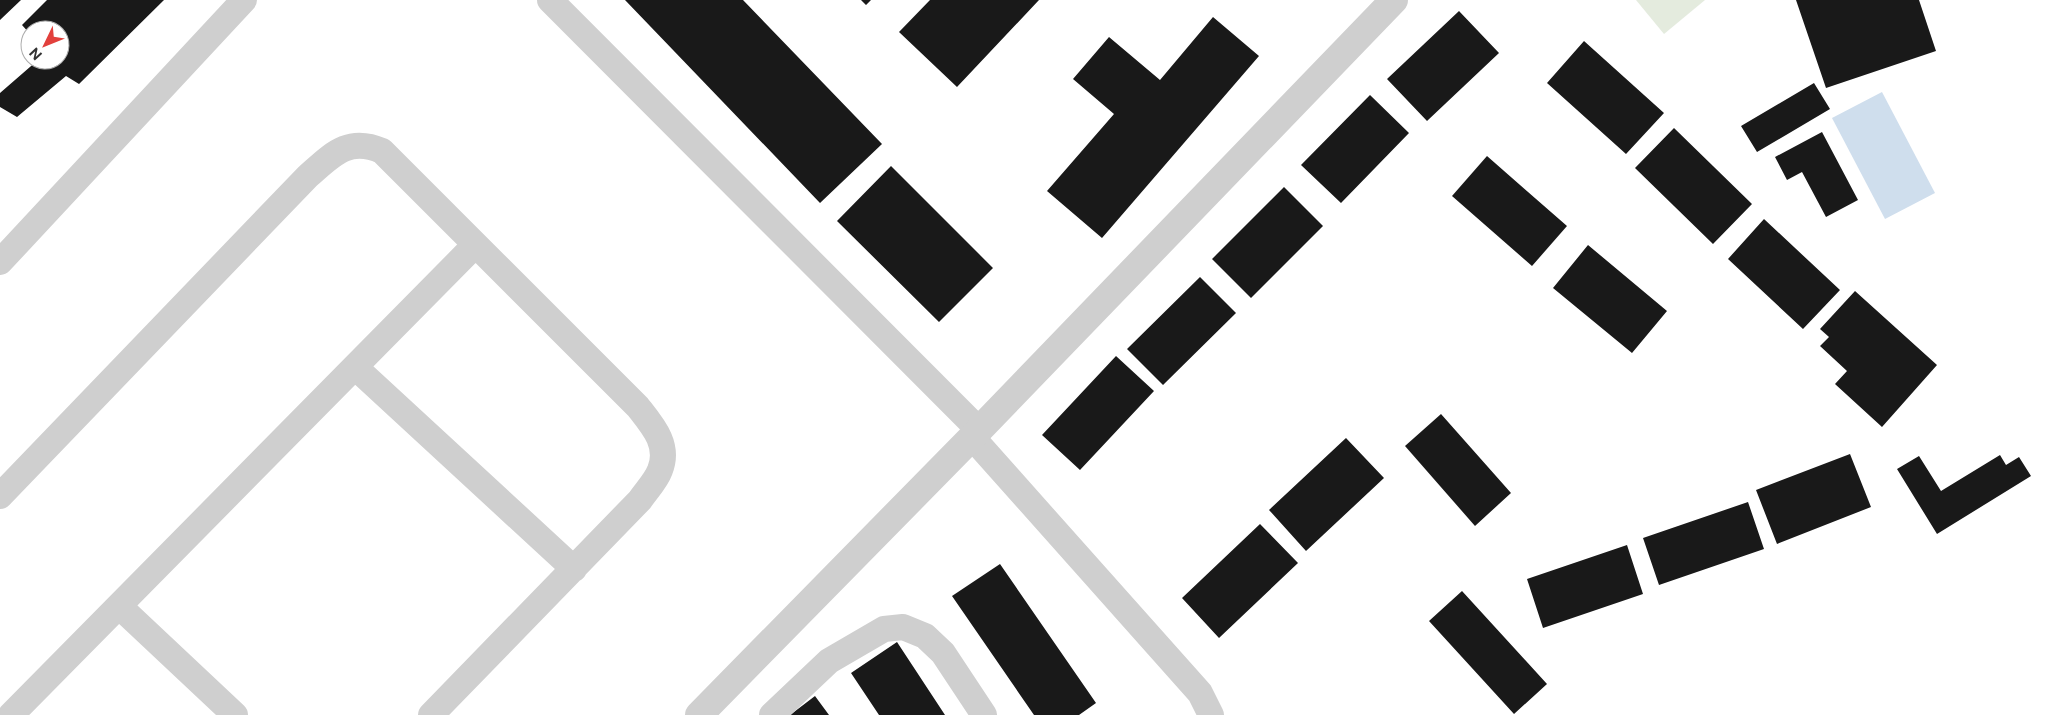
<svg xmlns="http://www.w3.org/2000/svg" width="2063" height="715" viewBox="0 0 2063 715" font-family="'Public Sans',sans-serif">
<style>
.grass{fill:#e4ebde}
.water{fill:#cfdeed}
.building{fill:#191919}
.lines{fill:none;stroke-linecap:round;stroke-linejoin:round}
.minor{stroke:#cfcfcf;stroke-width:26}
.tertiary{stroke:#cfcfcf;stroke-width:28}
</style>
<rect width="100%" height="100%" fill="#fff"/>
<path class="grass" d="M1636 0H1705L1664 34Z"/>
<path class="water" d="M1882 92 1935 193 1885 219 1832 118Z"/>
<path class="building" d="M0 0H21L0 20Z
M47 0H164L79 84 66 76 17 117 0 107V93L38 60H60V30H30V34L22 25Z
M625 0H743L882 144 820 203Z
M861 0H871L866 5Z
M930 0H1039L957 87 899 32Z
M1796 0H1919L1936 51 1826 88Z
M1459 11 1499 53 1427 121 1387 79Z
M1213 17 1259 56 1102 238 1047 191 1114 114 1073 79 1109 37 1160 80Z
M1584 41 1664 113 1626 154 1547 83Z
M1814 83 1830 109 1757 152 1741 126Z
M1370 95 1409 133 1341 203 1301 165Z
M1674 128 1752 204 1713 244 1635 168Z
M1822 132 1858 200 1826 217 1802 172 1787 180 1775 157Z
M1487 156 1567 226 1532 266 1452 196Z
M891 166 993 268 939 322 837 221Z
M1284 187 1323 226 1251 298 1212 259Z
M1764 219 1840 290 1803 329 1728 259Z
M1588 245 1667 311 1632 353 1553 288Z
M1200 277 1236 313 1163 385 1127 349Z
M1855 291 1937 365 1882 427 1835 384 1847 371 1820 346 1829 337 1820 329Z
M1116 356 1154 391 1080 470 1042 435Z
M1441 414 1511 493 1475 526 1405 446Z
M1346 438 1384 478 1306 551 1269 510Z
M1850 454 1871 507 1777 544 1756 490Z
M2000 455 2006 465 2019 457 2031 476 1937 534 1897 469 1919 456 1941 491Z
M1748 502 1764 549 1659 585 1643 538Z
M1260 524 1298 563 1219 638 1182 598Z
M1627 545 1643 594 1543 628 1527 579Z
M1000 564 1096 703 1079 715H1034L952 596Z
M1462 591 1547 684 1514 714 1429 621Z
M897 642 945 715H879L851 673Z
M815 696 829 715H790Z"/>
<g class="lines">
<path class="minor" d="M550 0 979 430
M0 262 244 0
M355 367 574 569
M972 437 1200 693 1211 715
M0 496 308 176C332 155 348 136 382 151L638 407C653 426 670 445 660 470 656 481 646 491 640 500L431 715
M119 606 235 715
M11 715 475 245
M772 715 829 661 884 629 903 627 925 636 943 653 984 715"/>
<path class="tertiary" d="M699 715 979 430 1394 0"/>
</g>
<g transform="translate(45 45) rotate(227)"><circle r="24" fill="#ffffff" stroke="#adadad"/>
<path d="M0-4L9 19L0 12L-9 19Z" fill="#e2403c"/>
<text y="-8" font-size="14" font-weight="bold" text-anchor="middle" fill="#323232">N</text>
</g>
</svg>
